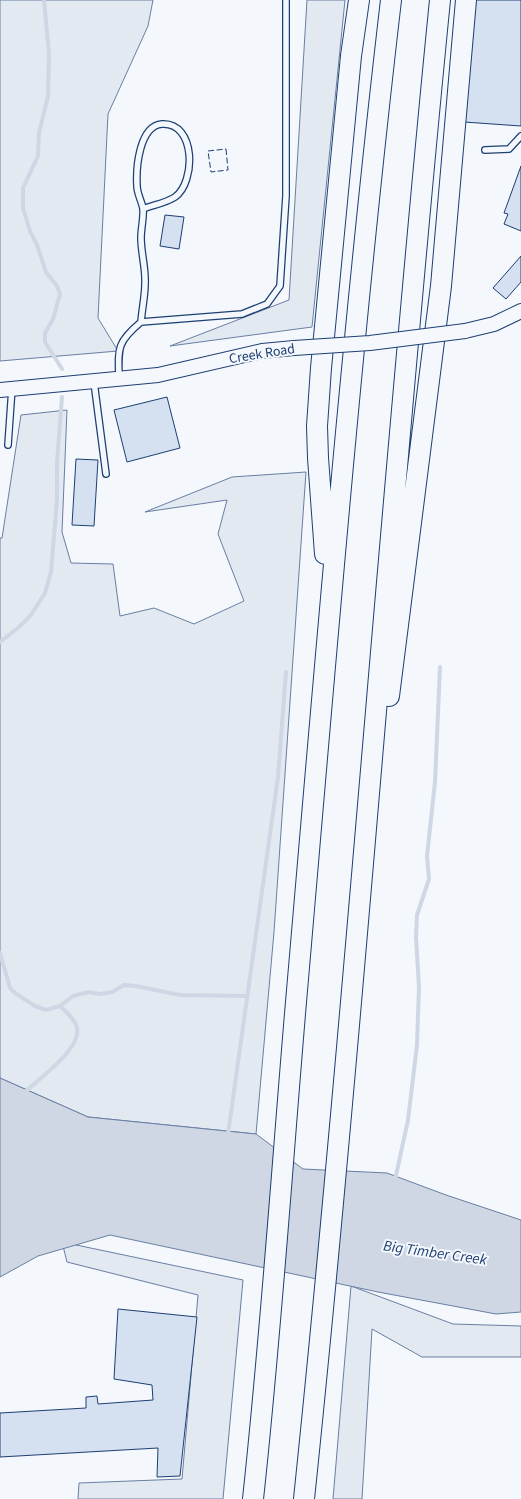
<svg xmlns="http://www.w3.org/2000/svg" width="521" height="1499" viewBox="0 0 521 1499" font-family="'Source Sans 3',sans-serif">
<style>
.green{fill:#e3e9f0;stroke:#687fa3}
.water{fill:#cfd7e4;stroke:#687fa3}
.lines{fill:none;stroke-linecap:round;stroke-linejoin:round}
.stream{stroke:#cfd7e4;stroke-width:4}
.building{fill:#d5e0f0;stroke:#1d3f73}
.service-casing{stroke:#1d3f73;stroke-width:8}
.tertiary-casing{stroke:#1d3f73;stroke-width:16}
.motorway-casing{stroke:#1d3f73;stroke-width:22}
.service{stroke:#f4f7fb;stroke-width:5.5}
.tertiary{stroke:#f4f7fb;stroke-width:14}
.motorway{stroke:#f4f7fb;stroke-width:20}
.tertiary-bridge-casing{stroke:#1d3f73;stroke-width:16;stroke-linecap:butt}
.tertiary-bridge{stroke:#f4f7fb;stroke-width:14}
.fence{stroke:#1d3f73;stroke-width:1;stroke-dasharray:6 2.5;stroke-linecap:butt}
.labels{text-anchor:middle;dominant-baseline:central;stroke-width:4;stroke-linejoin:round;paint-order:stroke}
.street-label{font-size:14px;fill:#1d3f73;stroke:#f4f7fb}
.water-label{font-size:15px;font-style:italic;fill:#1d3f73;stroke:#f4f7fb}
</style>
<rect width="100%" height="100%" fill="#f4f7fb"/>
<path class="green" d="M0 0H153L148 26 108 114 98 318 118 351 0 361Z
M307 0H345L312 327 170 346 289 300Z
M67 410 62 532 71 563 113 564 120 616 154 608 194 624 244 601 218 534 227 500 145 512 232 477 306 472 274 932 256 1134 88 1117 0 1078V538H2L21 415Z
M62 1242 243 1280 223 1499H78L79 1483 182 1479 198 1295 67 1262Z
M351 1286 453 1324 521 1326V1357H422L372 1329 362 1499H333Z"/>
<path class="water" d="M0 1078 88 1117 256 1134 303 1169 387 1173 446 1195 521 1220V1312L496 1314 378 1292 110 1235 38 1256 0 1277Z"/>
<g class="lines">
<path class="stream" d="M44 0 49 54 48 96 39 133 38 156 23 188V208L30 231 37 245 46 272 57 286 60 294 53 319 45 333V342L62 369
M0 642 19 627 31 615 45 593 51 572 57 499V463L62 397
M0 953 10 988 15 993 35 1006 46 1010 60 1006 73 996 89 992 100 994 112 992 124 985 136 986 180 995 247 996
M24 1093C38 1079 82 1049 77 1028 75 1019 66 1012 60 1006
M228 1134 278 777 286 672
M395 1180 408 1120 417 1045 419 987 416 937 417 915 429 879 427 856 435 782 440 667"/>
</g>
<path class="building" d="M475 0H521V126L464 122Z
M521 166V231L504 224 508 214 504 213Z
M165 215 184 217 179 249 160 246Z
M521 256V282L506 299 493 288Z
M167 397 180 448 127 462 114 410Z
M76 459 98 460 94 526 72 525Z
M118 1309 197 1317 180 1476 157 1477 158 1448 0 1457V1413L86 1408V1397L97 1396 98 1404 153 1400 152 1385 114 1379Z"/>
<g class="lines">
<defs>
<path id="service" d="M485 150 509 149 521 136
M141 322C142 309 145 296 145 284 146 269 141 253 141 238 141 228 144 217 143 208 141 200 137 193 137 186 136 168 139 126 162 124 196 122 196 182 175 197 166 203 153 205 143 209
M119 378C118 348 117 342 141 322L242 314 267 304 280 286 286 196V0
M94 382 106 474
M8 445 12 388"/>
<path id="tertiary" d="M465 331 494 324 521 311
M0 390 158 375 262 351 294 348"/>
<path id="motorway" d="M325 554 318 458 317 426 321 368 351 56 359 0
M389 696 441 286 466 0
M253 1499C271 1334 282 1167 296 1002 325 667 352 333 391 0
M304 1499C356 1000 390 499 440 0"/>
</defs>
<use href="#service" class="service-casing"/>
<use href="#tertiary" class="tertiary-casing"/>
<use href="#motorway" class="motorway-casing"/>
<use href="#service" class="service"/>
<use href="#tertiary" class="tertiary"/>
<use href="#motorway" class="motorway"/>
<defs>
<path id="tertiary-bridge" d="M294 348 370 343 465 331"/>
</defs>
<use href="#tertiary-bridge" class="tertiary-bridge-casing"/>
<use href="#tertiary-bridge" class="tertiary-bridge"/>
<path class="fence" d="M226 149 228 170 211 172 208 151Z"/>
</g>
<g class="labels">
<g class="street-label">
<text transform="translate(262 354) rotate(-9)">Creek Road</text>
</g>
<g class="water-label">
<text transform="translate(435 1253) rotate(8)">Big Timber Creek</text>
</g>
</g>
</svg>
